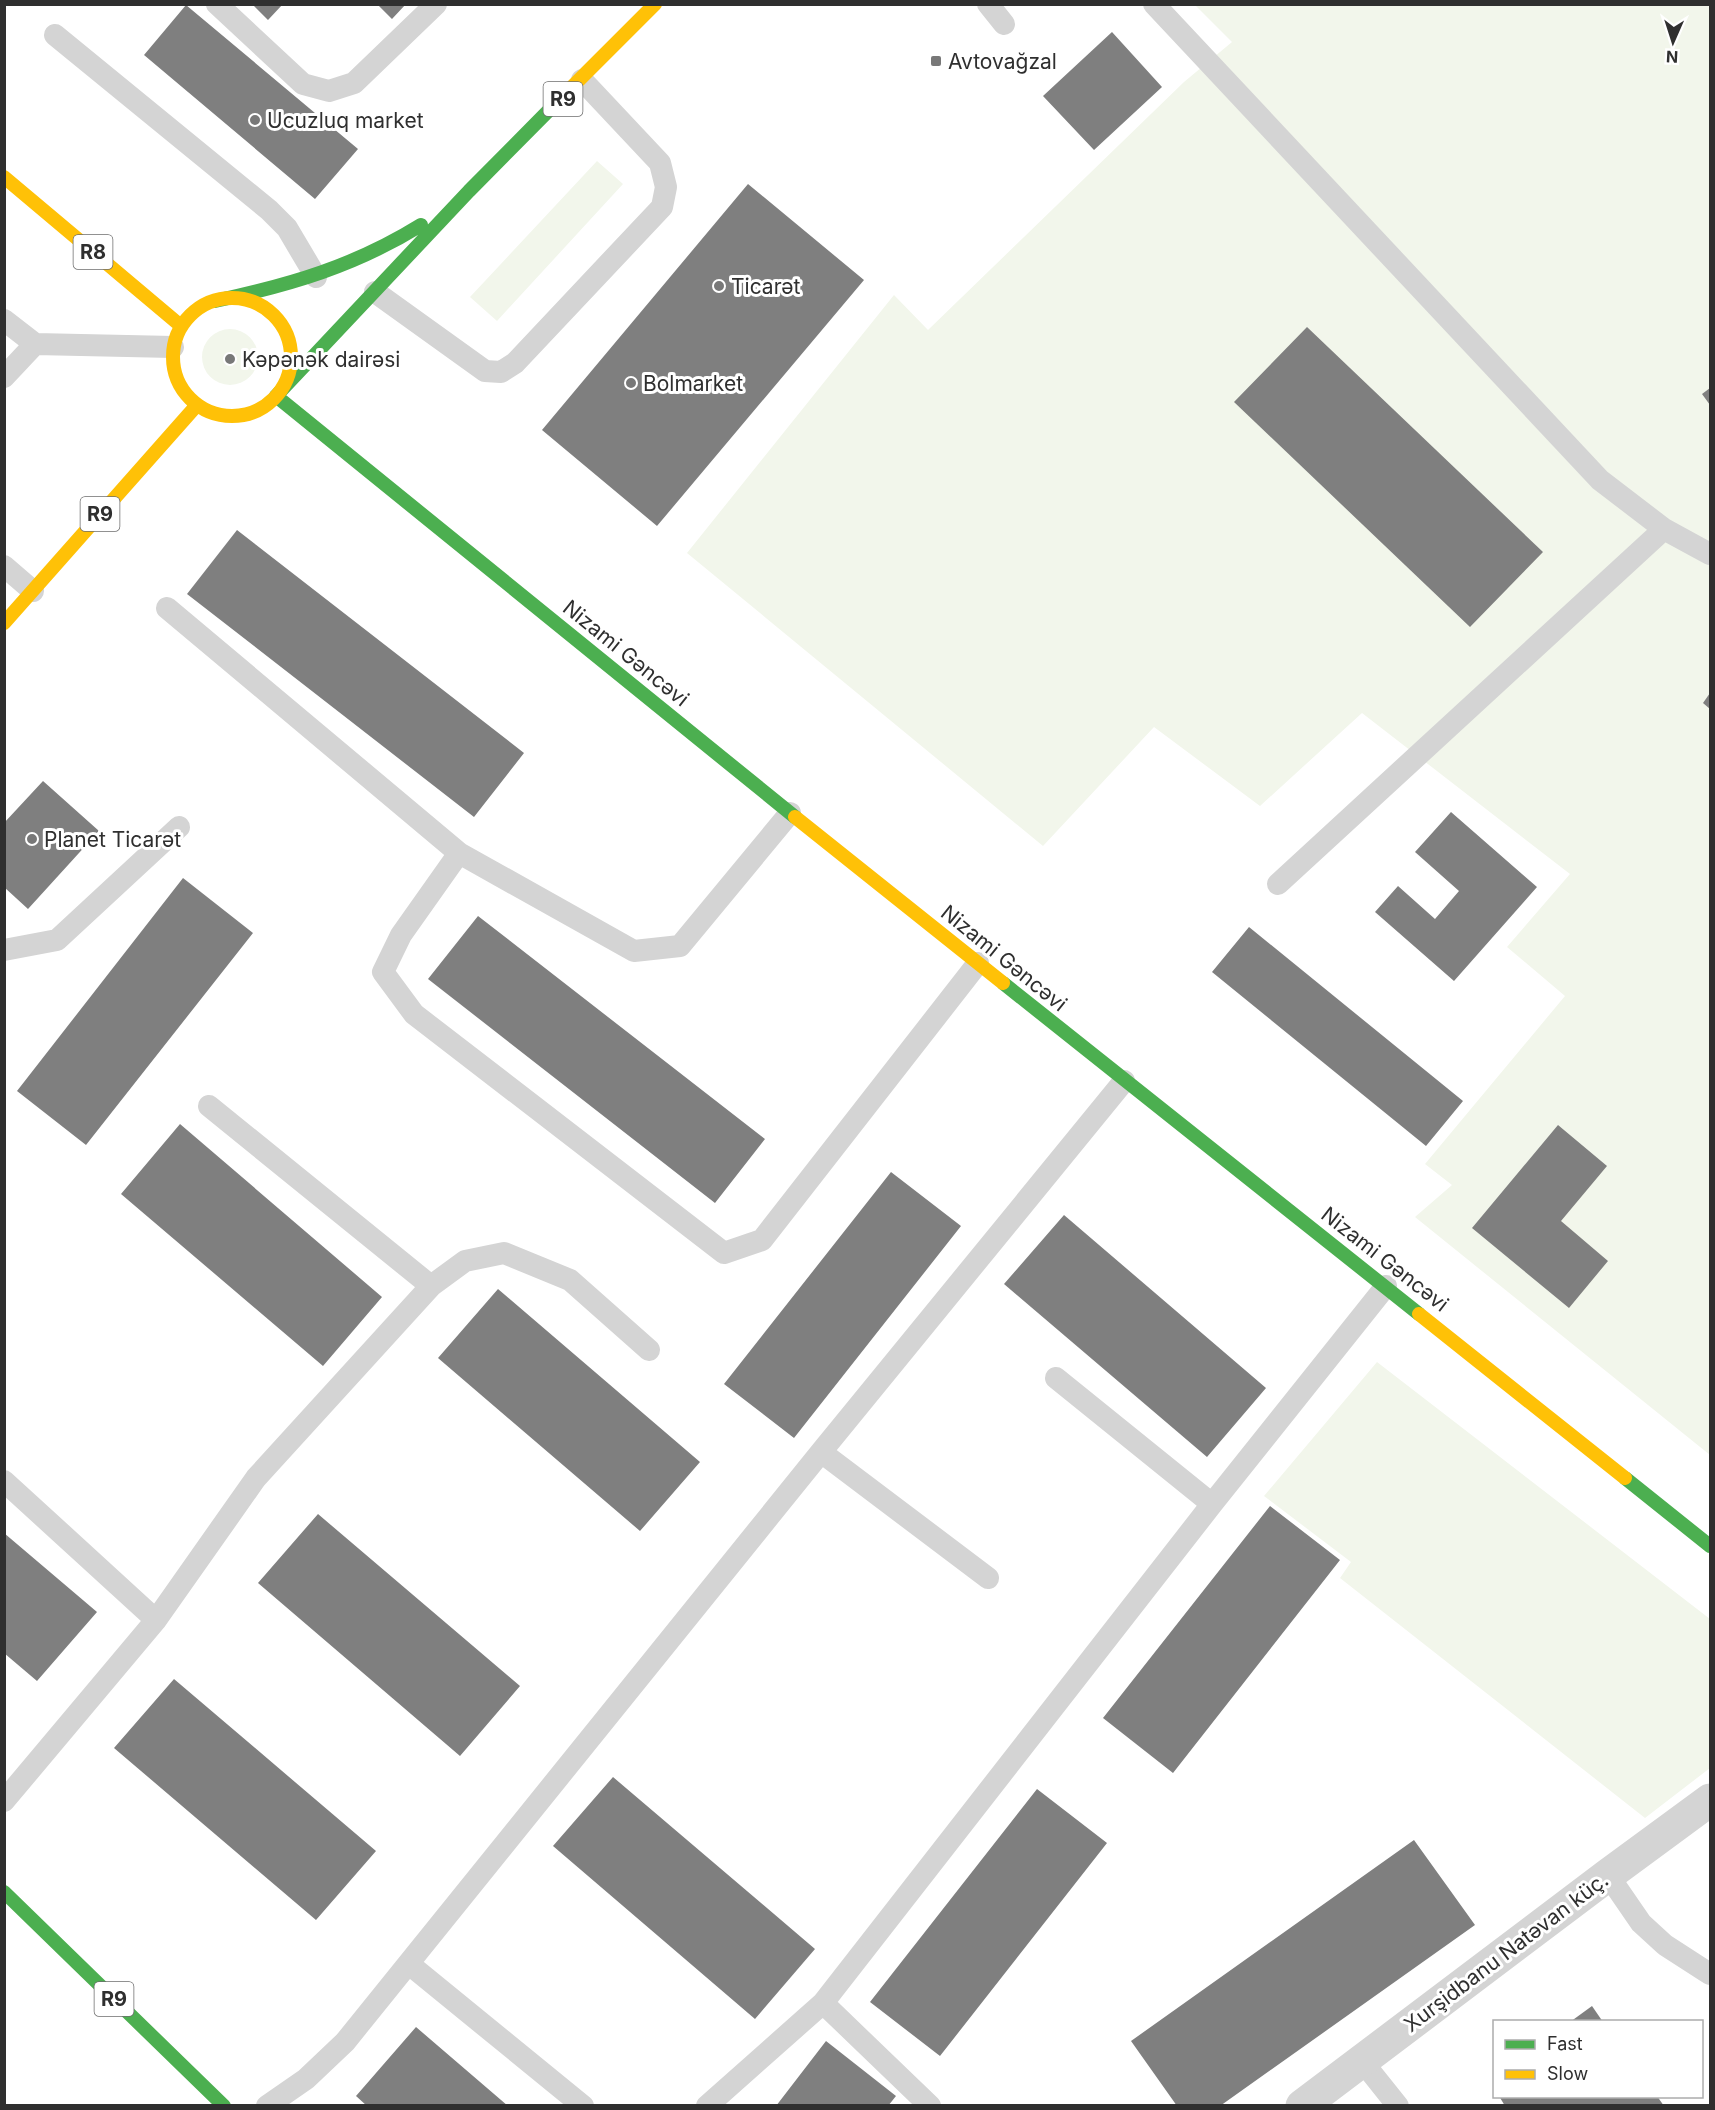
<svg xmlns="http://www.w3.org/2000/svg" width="1715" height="2110" viewBox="0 0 1715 2110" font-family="Inter,sans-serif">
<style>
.green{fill:#f2f6eb}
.building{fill:#7f7f7f}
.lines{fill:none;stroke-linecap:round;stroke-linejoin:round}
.lane{stroke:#d4d4d4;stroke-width:22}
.street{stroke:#d4d4d4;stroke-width:33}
.fast{stroke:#4caf50;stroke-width:14}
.slow{stroke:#ffc107;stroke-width:14}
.poi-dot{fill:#787878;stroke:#fff;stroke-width:2}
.labels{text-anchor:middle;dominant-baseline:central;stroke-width:6;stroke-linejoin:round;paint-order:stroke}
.shield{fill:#fff;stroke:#6d6d6d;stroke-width:1.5}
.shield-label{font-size:20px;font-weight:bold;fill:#2f2f2f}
.poi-label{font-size:21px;fill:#2f2f2f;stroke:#fff;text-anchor:start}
.street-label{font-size:21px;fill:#2f2f2f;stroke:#fff}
</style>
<rect width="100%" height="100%" fill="#fff"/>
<path class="green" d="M1195 5H1710V1455L1415 1217 1452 1185 1425 1164 1565 996 1507 947 1570 874 1362 713 1260 806 1154 727 1043 846 687 553 894 295 928 330 1184 82 1232 42Z
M597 161 623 184 497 321 470 297Z
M202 357a28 28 0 1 1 56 0a28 28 0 1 1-56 0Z
M1377 1362 1710 1619V1768L1645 1818 1340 1578 1351 1562 1264 1496Z"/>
<path class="building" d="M252 4H283L268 20Z
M377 4H406L392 19Z
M186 5 358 149 315 199 144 55Z
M1112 32 1162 87 1094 150 1043 96Z
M748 184 864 280 657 526 542 430Z
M1307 327 1543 552 1470 627 1234 402Z
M1710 388V405L1702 394Z
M237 530 524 753 474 817 187 594Z
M1710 693V709L1703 703Z
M43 781 99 831 28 909 4 887V823Z
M1451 812 1537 887 1454 981 1375 912 1398 886 1435 919 1459 891 1415 852Z
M183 878 253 933 86 1145 17 1091Z
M478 916 765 1139 715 1203 428 979Z
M1249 927 1463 1101 1426 1146 1212 972Z
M180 1124 382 1297 323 1366 121 1194Z
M1558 1125 1607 1166 1561 1221 1608 1261 1569 1308 1472 1228Z
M891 1172 961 1226 794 1438 724 1384Z
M1064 1215 1266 1388 1207 1457 1004 1284Z
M498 1289 700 1462 640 1531 438 1358Z
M1270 1506 1340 1560 1173 1773 1103 1718Z
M318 1514 520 1686 460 1756 258 1583Z
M4 1533 97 1612 37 1681 4 1653Z
M174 1679 376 1851 316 1920 114 1748Z
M613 1777 815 1949 755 2019 553 1846Z
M1037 1789 1107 1843 940 2056 870 2002Z
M1414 1840 1475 1925 1220 2106H1177L1131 2041Z
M1592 2006 1603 2022H1570Z
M416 2027 508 2106H367L356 2096Z
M826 2041 896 2096 888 2106H776Z
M1499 2096H1657L1664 2106H1505Z"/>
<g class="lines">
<path class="lane" d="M217 4 303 84 329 91 354 83 436 4
M988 4 1004 24
M1154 4 1600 480 1664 529 1710 554
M55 35 269 210 287 228 316 277
M375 292 485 371 501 372 515 363 662 207 666 187 660 163 582 80
M4 320 35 344 173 347
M4 377 35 344
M4 566 33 591
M167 608 459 853 634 951 680 946 790 813
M459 853 401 935 383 972 414 1014 724 1253 762 1240 978 963
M1278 884 1664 529
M4 950 57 940 179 827
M209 1106 431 1286
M1056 1378 1212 1504
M821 1452 988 1578
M4 1481 156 1620
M4 1801 156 1620 256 1478 431 1286 465 1261 504 1253 570 1280 649 1350
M1608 1875 1641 1923 1665 1945 1710 1974
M409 1964 583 2106
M823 2003 930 2106
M1362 2061 1398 2106
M267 2106 306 2079 345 2042 821 1452 1124 1081
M707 2106 823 2003 1212 1504 1386 1286"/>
<path class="street" d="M1302 2106 1608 1875 1710 1800"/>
<path class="fast" d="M215 301C290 285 355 266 421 225
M276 396 469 191 567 92
M276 396 795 817
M1003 983 1419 1314
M1625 1478 1710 1546
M4 1892 224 2106"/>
<path class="slow" d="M567 92 655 4
M4 177 181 326
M173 357a59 59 0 1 1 118 0a59 59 0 1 1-118 0Z
M4 623 197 405
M795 817 1003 983
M1419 1314 1625 1478"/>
</g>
<g class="poi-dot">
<rect x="930" y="55" width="12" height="12" rx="3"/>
<circle cx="255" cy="120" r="6"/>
<circle cx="719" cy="286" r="6"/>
<circle cx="230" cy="359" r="6"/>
<circle cx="631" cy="383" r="6"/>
<circle cx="32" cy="839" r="6"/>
</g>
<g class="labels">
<g class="shield">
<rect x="543.5" y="82" width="39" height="34" rx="4.5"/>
<rect x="73.5" y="235" width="39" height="34" rx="4.5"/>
<rect x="80.5" y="497" width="39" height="34" rx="4.5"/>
<rect x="94.5" y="1982" width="39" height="34" rx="4.5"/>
</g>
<g class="shield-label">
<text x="563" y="99">R9</text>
<text x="93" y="252">R8</text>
<text x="100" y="514">R9</text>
<text x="114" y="1999">R9</text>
</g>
<g class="poi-label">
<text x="948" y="61">Avtovağzal</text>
<text x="267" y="120">Ucuzluq market</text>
<text x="731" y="286">Ticarət</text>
<text x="242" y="359">Kəpənək dairəsi</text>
<text x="643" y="383">Bolmarket</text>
<text x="44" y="839">Planet Ticarət</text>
</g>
<g class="street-label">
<text transform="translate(626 653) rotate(39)">Nizami Gəncəvi</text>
<text transform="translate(1004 958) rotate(39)">Nizami Gəncəvi</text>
<text transform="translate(1385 1259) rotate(38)">Nizami Gəncəvi</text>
<text transform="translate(1506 1952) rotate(-37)">Xurşidbanu Natəvan küç.</text>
</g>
</g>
<rect width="1715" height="2110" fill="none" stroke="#2f2f2f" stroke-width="12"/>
<rect x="1493" y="2020" width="210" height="78" fill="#ffffff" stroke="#acacac" stroke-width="1.5"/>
<rect x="1505" y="2040" width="30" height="9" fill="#4caf50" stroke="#acacac" stroke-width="1.5"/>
<text x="1547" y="2050" font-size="18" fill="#2f2f2f">Fast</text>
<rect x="1505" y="2070" width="30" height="9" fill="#ffc107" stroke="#acacac" stroke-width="1.5"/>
<text x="1547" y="2080" font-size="18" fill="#2f2f2f">Slow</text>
<g transform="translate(1673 42) rotate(183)" stroke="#ffffff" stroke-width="4.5" paint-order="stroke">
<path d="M0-4.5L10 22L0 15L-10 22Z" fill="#2f2f2f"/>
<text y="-9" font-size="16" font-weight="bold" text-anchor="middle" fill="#2f2f2f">N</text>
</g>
</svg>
